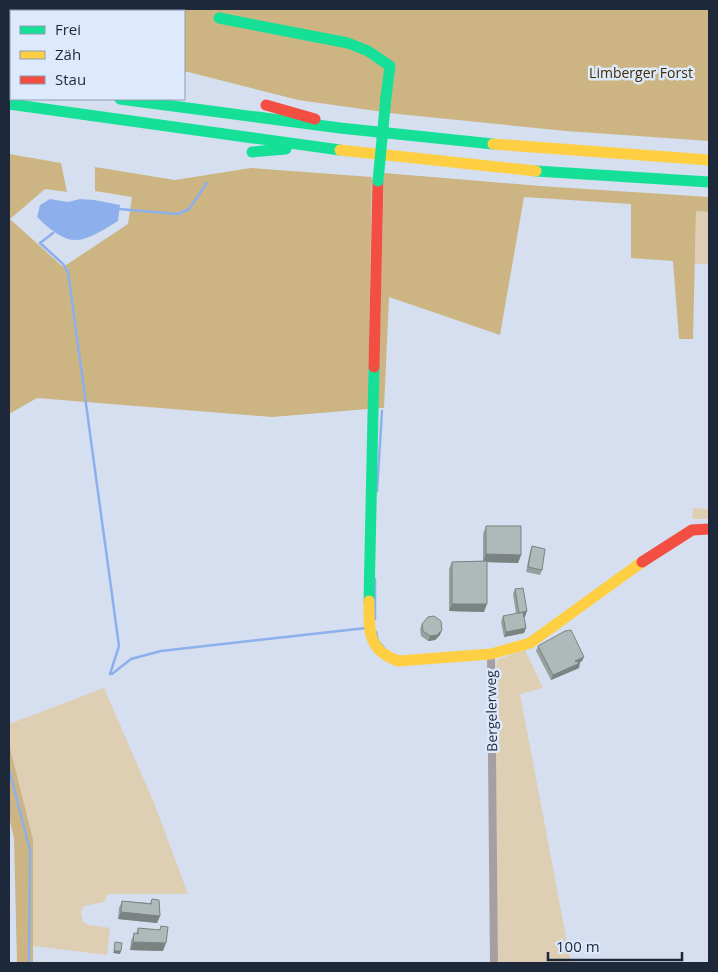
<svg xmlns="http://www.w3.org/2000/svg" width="718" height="972" viewBox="0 0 718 972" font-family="'Open Sans',sans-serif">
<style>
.green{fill:#deceb4}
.forest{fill:#ccb583}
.water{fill:#8db0ed}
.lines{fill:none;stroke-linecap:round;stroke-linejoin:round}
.stream{stroke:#8db0ed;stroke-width:2.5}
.street{stroke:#a79ea2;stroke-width:8}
.fast{stroke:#16e098;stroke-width:11}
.slow{stroke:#ffcf43;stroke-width:11}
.jam{stroke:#f24e42;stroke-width:11}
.fast-bridge{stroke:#16e098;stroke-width:11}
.wall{fill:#96a09f}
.shaded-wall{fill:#7a8282}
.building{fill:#aebab9;stroke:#7a8282}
.labels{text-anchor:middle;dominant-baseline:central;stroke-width:5;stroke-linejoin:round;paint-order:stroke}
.park-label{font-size:14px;fill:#412d01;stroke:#dde9fd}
.street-label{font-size:14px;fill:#1d283b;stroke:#dde9fd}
</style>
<rect width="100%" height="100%" fill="#d5dfef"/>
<path class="green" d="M696 211 709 212V264H695Z
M693 508 709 509V519H692Z
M525 650 543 688 520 694 571 963H498L495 698 497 660Z
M104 688 154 803 188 894H108L104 902 84 906 81 911 83 922 89 925 110 928 107 955 33 946V839L9 744V724Z"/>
<path class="forest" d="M9 9H709V141L566 131 398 114 298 100 184 71V11H11V42H9Z
M9 154 61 163 67 192 45 189 10 219 63 267 128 224 132 197 95 191V167L175 180 251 168 372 177 368 409 272 417 37 398 9 414Z
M384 173 540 186 709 197V212L696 211 693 339H679L673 261 631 258V204L524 197 500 335 389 297 384 408H378Z
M9 744 33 839V963H17L14 838 9 817Z"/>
<path class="water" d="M50 199 68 202 80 199 94 200 120 205 118 221C80 244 71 250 37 217L40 205Z"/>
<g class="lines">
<path class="stream" d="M119 209 178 214 189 209 207 183
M53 233 40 243 63 264 68 272 119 646 110 674
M377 491 382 411
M375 619V579
M376 632 378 641 386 650
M112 674 131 659 161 651 366 628
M9 769 30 850 29 963"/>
<path class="street" d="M491 654 494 963"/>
<path class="fast" d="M219 18 348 43 368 51 390 66 386 97
M9 81 11 82
M120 99 340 128 493 144
M9 104 340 150
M252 152 286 149
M536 171 709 182
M369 601 374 367"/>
<path class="slow" d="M493 144 709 160
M340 150 536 171
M369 601C369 630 367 650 398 661L491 654 530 643 642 562"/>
<path class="jam" d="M266 105 315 119
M374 367 378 181
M642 562 692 530 709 529"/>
<path class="fast-bridge" d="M378 181 386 97"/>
</g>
<path class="wall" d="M486 526 521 555 518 563 487 562 484 612 449 611V569L452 562 483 561V534Z
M532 546 542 570 540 575 526 572 530 551Z
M515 589 525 617H524L526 628 524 633 504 637 501 622 503 616 516 614 513 594Z
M422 624 440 635 435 640 428 641 421 636 420 629Z
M538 646 582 661 579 663V668L551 680 536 651Z
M152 899 160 916 157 923 118 919 119 908 122 901 150 903Z
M161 926 163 951 130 950 131 941 134 933 136 934 138 928 159 930Z"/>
<path class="shaded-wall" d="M486 554 521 555 518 563 483 562Z
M452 604H487L484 612 449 611Z
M527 611 525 617 517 618 519 613Z
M526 628 524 633 504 637 506 632Z
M442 630 440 635 435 640 428 641 430 636Z
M584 657 582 661 573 665 575 661Z
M580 663 579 668 551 680 553 675Z
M121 912 160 916 157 923 118 919Z
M133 942 166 943 163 951 130 950Z
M114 951H121L120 954 113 953Z"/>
<path class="building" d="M486 526H521V555L486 554Z
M532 546 545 549 542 570 528 567Z
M487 561V604H452V562Z
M523 588 527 611 519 613 515 589Z
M523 612 526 628 506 632 503 616Z
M434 616 441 621 442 630 437 635 430 636 423 631 422 624 428 617Z
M571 630 584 657 575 661 580 663 553 675 538 646 565 631Z
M152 899 159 900 160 916 121 912 122 901 151 904Z
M161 926 168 927 166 943 133 942 134 933 138 934V928L160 930Z
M115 942 122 943 121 951H114Z"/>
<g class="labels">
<g class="park-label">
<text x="641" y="72">Limberger Forst</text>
</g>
<g class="street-label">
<text transform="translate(491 711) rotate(-91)">Bergelerweg</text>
</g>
</g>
<rect width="718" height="972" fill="none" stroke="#1d283b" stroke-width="20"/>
<rect x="10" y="10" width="175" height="90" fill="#dde9fd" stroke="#909caf"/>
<rect x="20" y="26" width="25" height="8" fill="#16e098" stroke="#909caf"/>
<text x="55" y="35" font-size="15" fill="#1d283b">Frei</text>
<rect x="20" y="51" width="25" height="8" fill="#ffcf43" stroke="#909caf"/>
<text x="55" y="60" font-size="15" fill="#1d283b">Zäh</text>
<rect x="20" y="76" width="25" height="8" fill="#f24e42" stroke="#909caf"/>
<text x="55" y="85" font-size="15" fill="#1d283b">Stau</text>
<path d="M548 952v8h134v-8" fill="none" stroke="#1d283b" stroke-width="2.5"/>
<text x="556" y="952" font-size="15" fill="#1d283b" stroke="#dde9fd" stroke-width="4" paint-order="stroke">100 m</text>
</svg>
